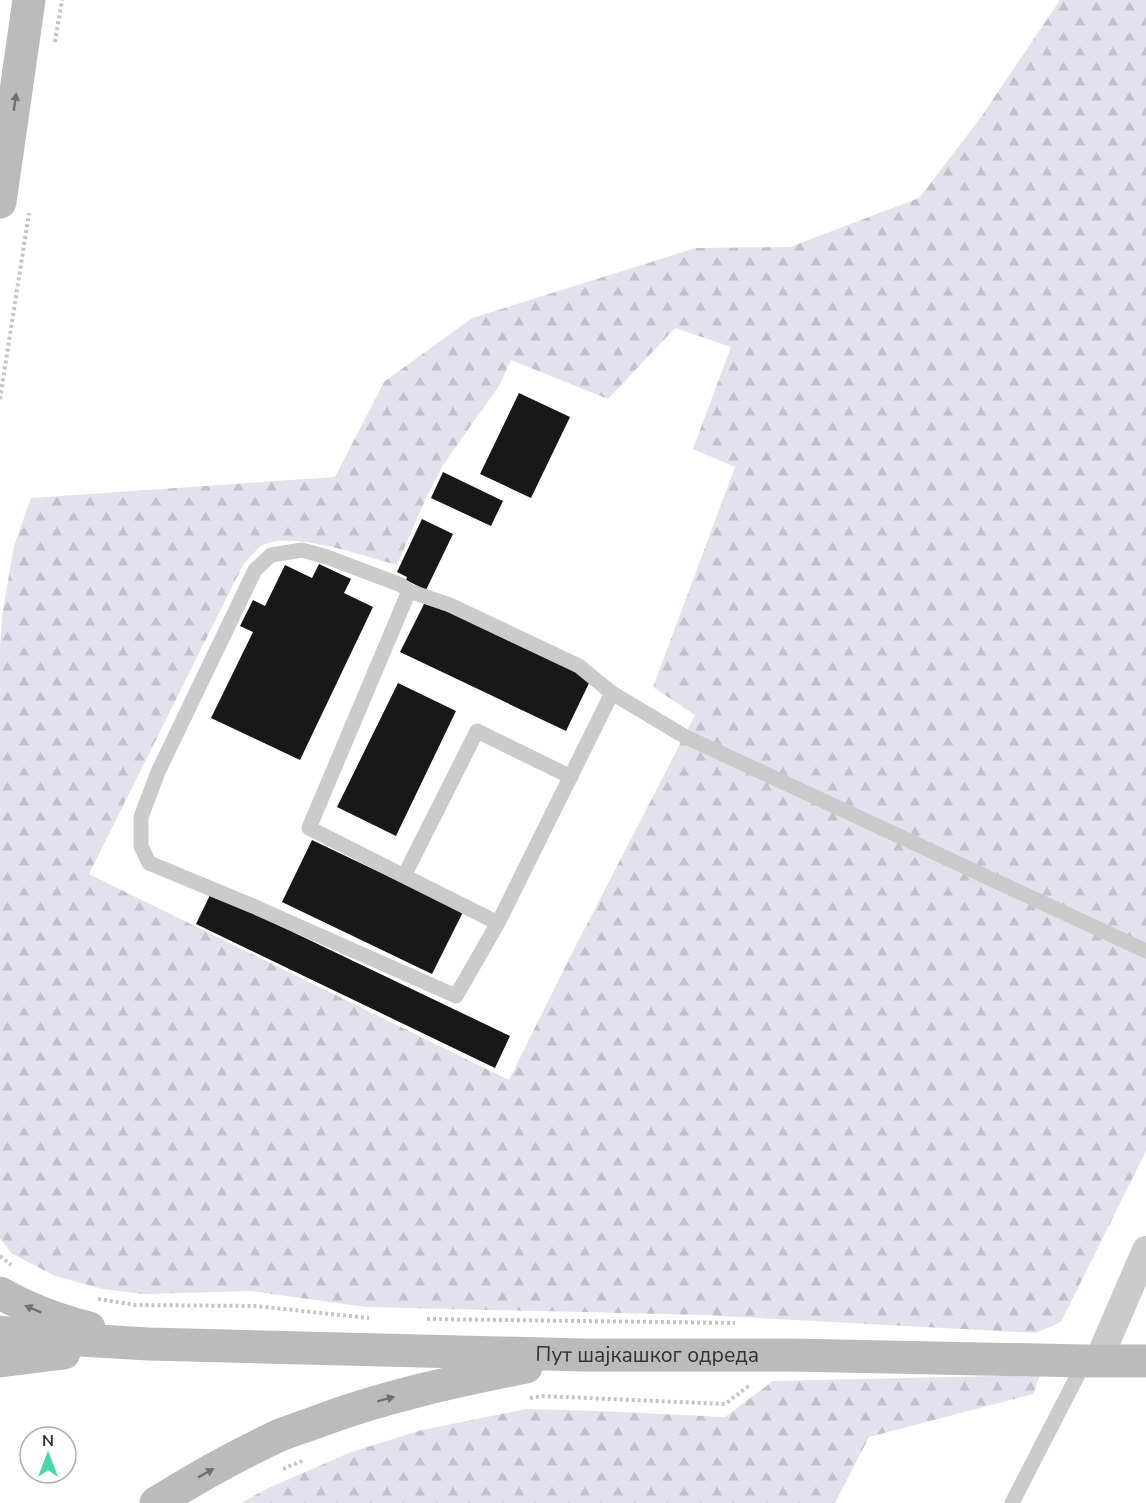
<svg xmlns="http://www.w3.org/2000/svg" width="1146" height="1503" viewBox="0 0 1146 1503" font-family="'Nunito Sans',sans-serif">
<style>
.forest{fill:url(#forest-firs);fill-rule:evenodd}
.building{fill:#181818}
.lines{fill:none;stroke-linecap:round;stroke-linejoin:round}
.path{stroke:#c5c5c5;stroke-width:4;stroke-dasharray:3 3;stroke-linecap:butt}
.lane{stroke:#cbcbcb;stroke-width:15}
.street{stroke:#cbcbcb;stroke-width:28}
.secondary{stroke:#bbb;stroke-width:33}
.oneway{fill:#6f6f6f}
.labels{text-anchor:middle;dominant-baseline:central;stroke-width:6;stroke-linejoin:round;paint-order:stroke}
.street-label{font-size:21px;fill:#313131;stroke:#fff}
</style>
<defs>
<pattern id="forest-firs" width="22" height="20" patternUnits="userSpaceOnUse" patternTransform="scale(1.5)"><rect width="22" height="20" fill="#e3e1ed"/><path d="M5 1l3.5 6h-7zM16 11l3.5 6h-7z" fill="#c3c2cc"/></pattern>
</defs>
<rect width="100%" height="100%" fill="#fff"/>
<path class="forest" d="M1060 0H1146V1151L1061 1322 1036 1333 704 1315 366 1307 251 1291 143 1294 103 1289 55 1276 11 1253 0 1238V648L2 616 14 546 31 498 335 477 384 382 472 318 696 248 790 247 919 198 979 120ZM675 328 731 347 693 449 735 467 653 687 695 715 569 959 509 1080 89 874 243 565C249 559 256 549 263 545 292 530 366 557 397 565L426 498 443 465 499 386 511 360 608 399Z
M1040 1375 1033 1394 869 1437 835 1503H241L266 1489 351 1452 422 1430 526 1409 599 1411 725 1417 773 1381Z"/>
<path class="building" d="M519 393 570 417 531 498 480 474Z
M443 472 503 501 491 526 431 498Z
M422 519 453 534 426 590 406 580 407 577 397 572Z
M319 564 351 579 344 593 373 607 300 760 211 718 253 632 240 626 253 600 265 606 285 565 312 578Z
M426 600 591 679 566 731 400 652Z
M398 683 456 711 396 836 337 807Z
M312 840 463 912 432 974 282 902Z
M211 893 510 1036 495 1068 196 924Z"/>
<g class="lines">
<path class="path" d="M55 42 62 0
M0 399 29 213
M0 1256 11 1265
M98 1299 135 1305 255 1306 369 1318
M427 1319 735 1323
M530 1398 541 1396 725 1404 750 1385
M283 1469 304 1460"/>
<path class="lane" d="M302 550 327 557 401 585 409 591 450 605 579 666 612 693 498 923 456 996 253 906 149 863 141 846V817L158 772 255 570 271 555Z
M612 693 684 736 1146 951
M404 876 309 828 409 591
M498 923 404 876 477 731 571 777
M1012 1503 1085 1361"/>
<path class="street" d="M1098 1361 1146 1250"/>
<g class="secondary">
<path d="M0 202 29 0"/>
<path d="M0 1293C28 1309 58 1320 89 1328"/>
<path id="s1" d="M0 1332 46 1338 149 1344 583 1355H791L1085 1361H1146"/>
<path d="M0 1361 64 1353"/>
<path d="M156 1503C196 1478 237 1455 280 1435 293 1430 306 1426 319 1421 386 1396 456 1381 526 1367"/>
</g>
</g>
<defs><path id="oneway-solid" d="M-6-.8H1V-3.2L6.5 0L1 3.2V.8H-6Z" transform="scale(1.5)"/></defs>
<g class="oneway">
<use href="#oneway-solid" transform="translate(15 102) rotate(-82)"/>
<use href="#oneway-solid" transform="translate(33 1309) rotate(-157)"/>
<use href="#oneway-solid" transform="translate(386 1399) rotate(-15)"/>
<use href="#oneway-solid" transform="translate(206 1473) rotate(-29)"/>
</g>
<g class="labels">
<g class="street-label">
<text stroke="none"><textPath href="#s1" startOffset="648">Пут шајкашког одреда</textPath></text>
</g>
</g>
<g transform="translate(48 1455)"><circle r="28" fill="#ffffff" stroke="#adadad" stroke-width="1.5"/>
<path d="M0-4.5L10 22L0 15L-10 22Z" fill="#41daa8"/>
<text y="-9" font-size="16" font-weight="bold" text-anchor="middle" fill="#313131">N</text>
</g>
</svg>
